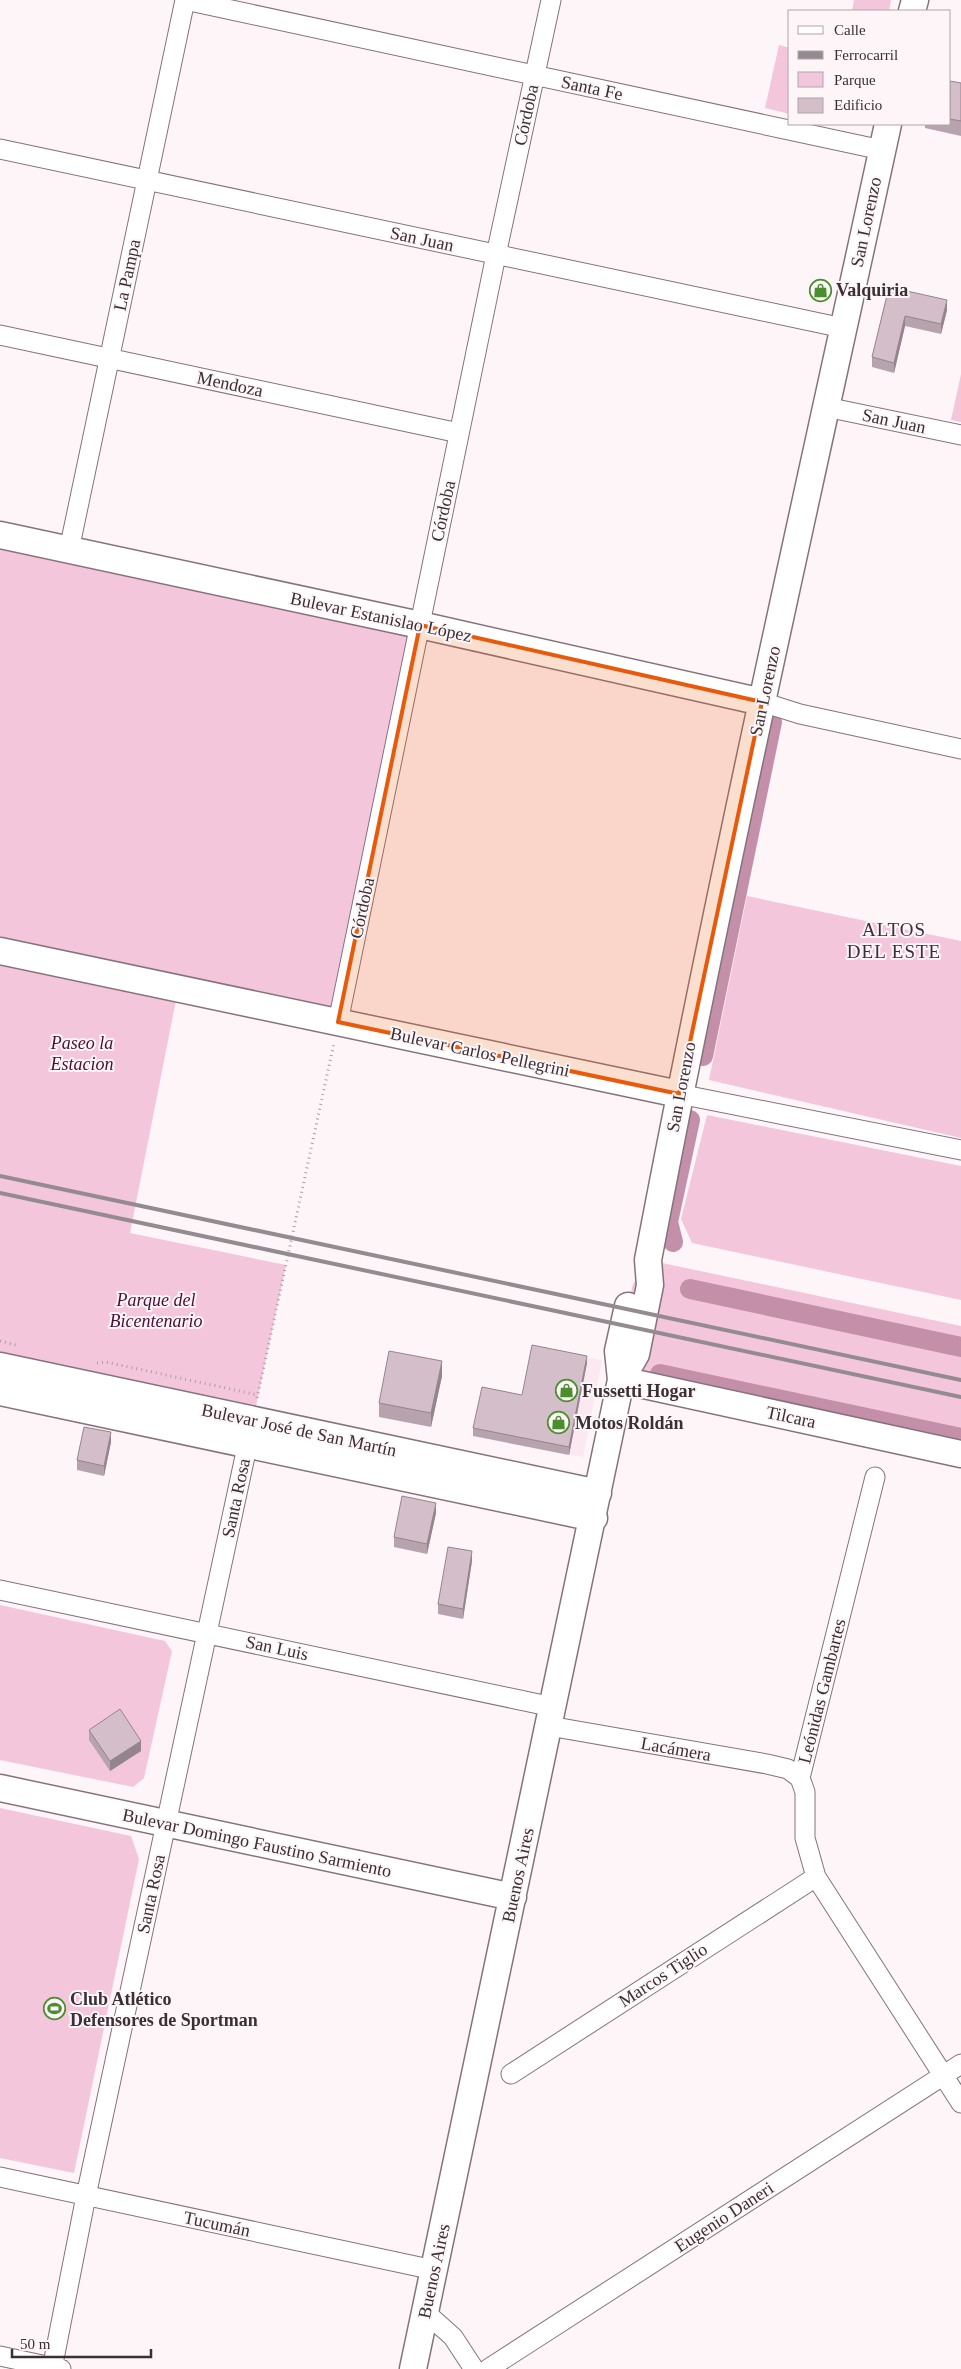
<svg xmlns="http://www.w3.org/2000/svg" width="961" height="2369" viewBox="0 0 961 2369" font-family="Georgia,serif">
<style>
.built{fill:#fbe8f1}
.green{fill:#f3c6dc}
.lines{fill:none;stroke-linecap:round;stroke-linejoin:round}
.canal{stroke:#c38fa9;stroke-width:20}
.street-casing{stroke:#86727b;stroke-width:21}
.secondary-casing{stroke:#86727b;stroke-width:29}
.path{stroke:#a79fa3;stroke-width:3;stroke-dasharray:1 4;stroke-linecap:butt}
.street{stroke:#fff;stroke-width:19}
.secondary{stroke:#fff;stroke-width:26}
.rail{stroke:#938b8f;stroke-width:4}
.wall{fill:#b6a3ad}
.shaded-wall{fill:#94858d}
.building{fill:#d4bec9;stroke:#94858d}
.marked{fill:#e8590c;fill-opacity:0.2;stroke:#e8590c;stroke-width:4;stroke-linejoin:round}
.labels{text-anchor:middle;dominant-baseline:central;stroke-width:4;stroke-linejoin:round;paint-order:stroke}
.street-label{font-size:18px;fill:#383034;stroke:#fef5f9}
.poi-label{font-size:18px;font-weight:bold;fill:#383034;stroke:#fef5f9;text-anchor:start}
.park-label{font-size:18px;font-style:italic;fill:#4b0d33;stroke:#fef5f9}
.neighbourhood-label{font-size:19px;letter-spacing:1px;fill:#383034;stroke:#fef5f9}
</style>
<rect width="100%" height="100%" fill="#fef5f9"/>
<path class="built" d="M533 1347 602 1360 583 1457 514 1444Z"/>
<path class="green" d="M854 0H891L889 11H852Z
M779 45 790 48V114L765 108Z
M961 374V422L951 420Z
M0 535 420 625 338 1022 178 990 130 1233 286 1265 253 1420 0 1366Z
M747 896 961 941V1138L709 1080Z
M707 1115 961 1166V1300L692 1243 681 1219Z
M648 1260 961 1326V1454L621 1380 618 1351 633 1284Z
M0 1605 165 1641 172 1651 144 1778 133 1787 0 1760Z
M0 1808 131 1836 139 1859 74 2173 0 2158Z"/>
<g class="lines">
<path class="canal" d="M703 1056 772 722
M673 1242 668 1222 690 1120
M690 1289 961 1347
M660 1374 961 1438"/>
<defs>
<path id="street" d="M185 0 882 150
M0 149 843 328
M0 335 459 433
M826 407 961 435
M69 550 185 0
M762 702 800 714 961 749
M338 1022 496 255 551 0
M679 1094 961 1150
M875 1477 800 1778 805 1792V1838L816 1877 961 2103
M0 1590 553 1707
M549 1726 767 1764 788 1769 800 1778
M511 2074 816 1877
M0 2177 434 2270
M425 2312 453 2337 474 2369
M0 2356 61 2369
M52 2369 86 2196 250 1433
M488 2369 961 2064"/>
<path id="secondary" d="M912 11 915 0
M0 535 420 625 762 702
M0 951 679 1094
M0 1366 598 1493
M621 1380 961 1454
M621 1380 618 1351 628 1306
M0 1392 594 1518
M0 1788 513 1897
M413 2369 621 1380 636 1354 650 1285 648 1260C720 880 806 502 888 124"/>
</defs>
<use href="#street" class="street-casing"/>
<use href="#secondary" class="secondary-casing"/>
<path class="path" d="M0 1341 19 1346
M97 1363 106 1362 258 1395
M257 1398 334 1043"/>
<use href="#street" class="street"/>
<use href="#secondary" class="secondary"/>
<path class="rail" d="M0 1176 961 1380
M0 1193 961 1397"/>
</g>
<path class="wall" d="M950 81 961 83V136L925 128V124H950Z
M889 287 947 310 941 334 905 326 894 373 872 367V357Z
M587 1363 569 1455 473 1436V1428L522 1395Z
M442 1376 431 1427 379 1417V1403Z
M111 1442 104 1476 77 1470V1460Z
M436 1513 427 1554 394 1547V1537Z
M472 1561 463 1619 438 1614V1604Z
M89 1730 141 1751 110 1771 89 1740Z"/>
<path class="shaded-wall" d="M947 300V310L941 334V324Z
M905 316V326L894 373V363Z
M587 1356V1363L569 1455V1447Z
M442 1361V1376L431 1427V1413Z
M111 1432V1442L104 1476V1466Z
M436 1503V1513L427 1554V1544Z
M472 1551V1561L463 1619V1609Z
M141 1741V1751L110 1771V1761Z"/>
<path class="building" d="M950 81 961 83V121L950 119Z
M889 287 947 300 941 324 905 316 894 363 872 357Z
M532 1345 587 1356 569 1447 473 1428 482 1387 522 1395Z
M389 1351 442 1361 431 1413 379 1403Z
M84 1427 111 1432 104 1466 77 1460Z
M402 1496 436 1503 427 1544 394 1537Z
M448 1547 472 1551 463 1609 438 1604Z
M120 1709 141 1741 110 1761 89 1730Z"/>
<path class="marked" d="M420 625 762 702 679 1094 338 1022Z"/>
<defs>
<symbol id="shop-ring" viewBox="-11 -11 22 22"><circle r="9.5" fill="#fef5f9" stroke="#4c8d30" stroke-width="1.5"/><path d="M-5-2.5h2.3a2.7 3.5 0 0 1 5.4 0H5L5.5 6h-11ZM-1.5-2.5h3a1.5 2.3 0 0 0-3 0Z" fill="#4c8d30"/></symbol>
<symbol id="stadium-ring" viewBox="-11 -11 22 22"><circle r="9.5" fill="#fef5f9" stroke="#4c8d30" stroke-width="1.5"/><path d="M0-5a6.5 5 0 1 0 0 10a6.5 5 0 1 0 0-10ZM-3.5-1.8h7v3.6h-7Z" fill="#4c8d30"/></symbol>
</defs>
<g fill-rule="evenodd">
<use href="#shop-ring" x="808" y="278" width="25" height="25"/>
<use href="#shop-ring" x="554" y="1378" width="25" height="25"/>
<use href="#shop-ring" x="546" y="1410" width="25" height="25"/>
<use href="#stadium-ring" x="42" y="1996" width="25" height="25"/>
</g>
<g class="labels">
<g class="street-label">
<text transform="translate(592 88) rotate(12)">Santa Fe</text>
<text transform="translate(526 115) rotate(-78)">Córdoba</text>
<text transform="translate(866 222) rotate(-78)">San Lorenzo</text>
<text transform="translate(422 239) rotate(12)">San Juan</text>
<text transform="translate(127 275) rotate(-78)">La Pampa</text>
<text transform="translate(230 384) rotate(12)">Mendoza</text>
<text transform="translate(894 421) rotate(12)">San Juan</text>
<text transform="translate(443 511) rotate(-78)">Córdoba</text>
<text transform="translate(381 617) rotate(12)">Bulevar Estanislao López</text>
<text transform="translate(765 691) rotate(-78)">San Lorenzo</text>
<text transform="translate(362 908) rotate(-78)">Córdoba</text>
<text transform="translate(480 1052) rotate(12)">Bulevar Carlos Pellegrini</text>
<text transform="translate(681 1087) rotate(-79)">San Lorenzo</text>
<text transform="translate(791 1417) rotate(12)">Tilcara</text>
<text transform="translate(299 1430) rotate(12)">Bulevar José de San Martín</text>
<text transform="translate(236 1498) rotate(-78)">Santa Rosa</text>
<text transform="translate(277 1648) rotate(12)">San Luis</text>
<text transform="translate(822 1691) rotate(-76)">Leónidas Gambartes</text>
<text transform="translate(676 1749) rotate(10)">Lacámera</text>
<text transform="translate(257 1843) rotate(12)">Bulevar Domingo Faustino Sarmiento</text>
<text transform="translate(518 1875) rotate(-78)">Buenos Aires</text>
<text transform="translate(151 1894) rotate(-78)">Santa Rosa</text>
<text transform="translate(663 1975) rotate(-33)">Marcos Tiglio</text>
<text transform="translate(724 2217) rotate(-33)">Eugenio Daneri</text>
<text transform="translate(217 2224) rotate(12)">Tucumán</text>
<text transform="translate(434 2271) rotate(-78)">Buenos Aires</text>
</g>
<g class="poi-label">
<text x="836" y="290">Valquiria</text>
<text x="582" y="1391">Fussetti Hogar</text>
<text x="575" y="1423">Motos Roldán</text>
<text x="70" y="1999">Club Atlético<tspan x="70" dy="21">Defensores de Sportman</tspan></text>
</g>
<g class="park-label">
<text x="82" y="1043">Paseo la<tspan x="82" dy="21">Estacion</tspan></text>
<text x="156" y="1300">Parque del<tspan x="156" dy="21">Bicentenario</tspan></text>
</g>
<g class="neighbourhood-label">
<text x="894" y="929">ALTOS<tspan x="894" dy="22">DEL ESTE</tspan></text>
</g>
</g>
<rect x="788" y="10" width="162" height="115" fill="#fef5f9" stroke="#afa6aa"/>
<rect x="798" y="26" width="25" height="8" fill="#ffffff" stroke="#afa6aa"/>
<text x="834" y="35" font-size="15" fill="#383034">Calle</text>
<rect x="798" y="51" width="25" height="8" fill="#938b8f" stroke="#afa6aa"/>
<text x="834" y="60" font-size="15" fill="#383034">Ferrocarril</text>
<rect x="798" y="72" width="25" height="15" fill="#f3c6dc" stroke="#afa6aa"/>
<text x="834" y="85" font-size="15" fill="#383034">Parque</text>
<rect x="798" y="98" width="25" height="15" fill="#d4bec9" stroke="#afa6aa"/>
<text x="834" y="110" font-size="15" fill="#383034">Edificio</text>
<path d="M12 2349v8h139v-8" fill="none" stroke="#383034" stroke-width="2.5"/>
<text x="20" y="2349" font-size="15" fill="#383034" stroke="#fef5f9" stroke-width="4" paint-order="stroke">50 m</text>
</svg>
